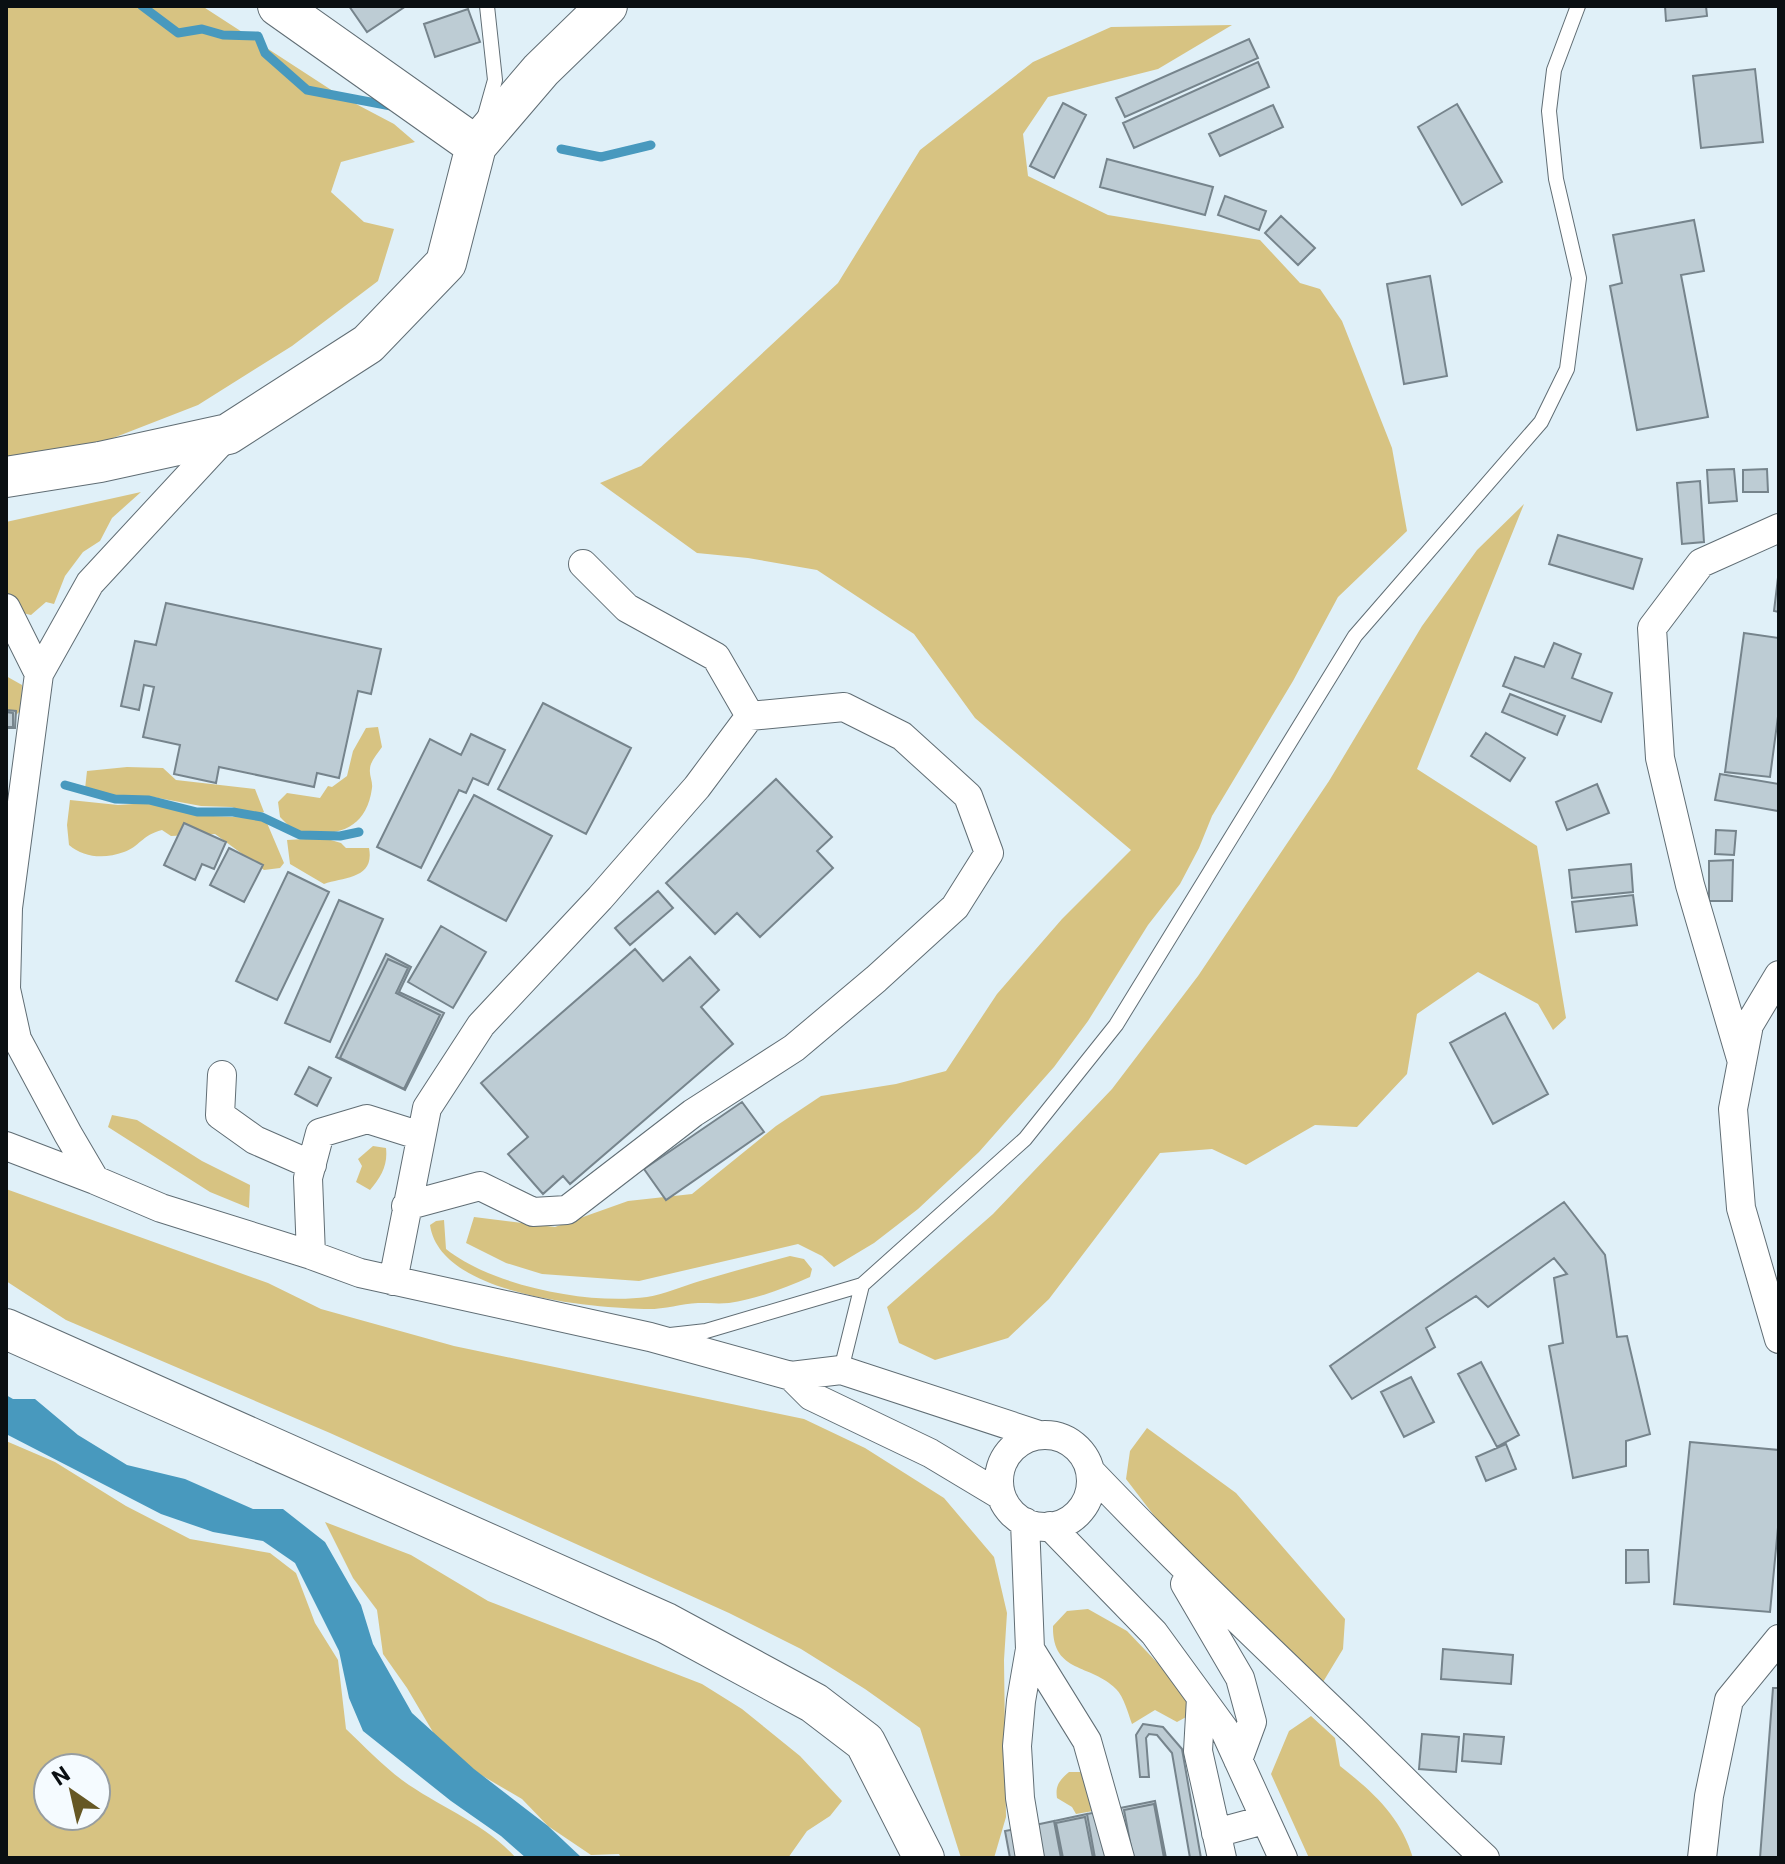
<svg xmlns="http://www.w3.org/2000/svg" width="1785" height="1864" viewBox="0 0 1785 1864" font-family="Roboto,sans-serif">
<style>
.green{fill:#d7c382;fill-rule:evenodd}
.water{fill:#4899be}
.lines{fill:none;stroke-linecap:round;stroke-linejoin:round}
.stream{stroke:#4899be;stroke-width:9}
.building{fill:#bdccd4;stroke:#76848c;stroke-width:2}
.lane-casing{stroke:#606d74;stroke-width:16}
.street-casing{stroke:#606d74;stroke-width:30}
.secondary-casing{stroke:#606d74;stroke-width:42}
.lane{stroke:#fff;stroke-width:14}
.street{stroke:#fff;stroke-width:28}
.secondary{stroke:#fff;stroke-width:40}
</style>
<rect width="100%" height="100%" fill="#e0f0f8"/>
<path class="green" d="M6 6H202L339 95 394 124 415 142 341 162 331 192 364 222 394 229 378 281 292 346 198 405 90 447 6 458Z
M1232 25 1158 69 1048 97 1023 134 1028 176 1108 215 1260 240 1300 283 1320 289 1342 321 1392 448 1407 531 1338 597 1293 681 1212 816 1199 848 1180 884 1148 925 1088 1021 1054 1067 979 1152 918 1209 874 1243 834 1267 822 1256 798 1244 639 1281 542 1274 506 1263 466 1243 474 1217 555 1227 628 1201 692 1194 776 1126 821 1096 896 1084 946 1071 997 994 1062 919 1131 850 975 718 914 634 817 570 748 558 697 553 600 483 641 466 838 283 920 150 1033 62 1111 27Z
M141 492 112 518 100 541 83 552 65 576 54 604 46 602 31 615 18 612 6 594V522Z
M1524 504 1417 769 1537 846 1566 1018 1553 1030 1538 1004 1478 972 1417 1014 1407 1074 1357 1127 1315 1125 1246 1165 1212 1149 1160 1153 1049 1299 1008 1338 935 1360 899 1343 887 1307 993 1214 1112 1089 1198 976 1329 781 1422 626 1477 550Z
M6 676 22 685 21 710 6 725Z
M378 727 382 747C377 754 370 762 370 769 369 775 373 782 372 788 366 833 332 837 295 832L280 817 278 802 287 793 320 798 328 786 332 787 347 776 353 751 366 728Z
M127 767 163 768 176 780 255 789 264 812 251 815 232 807 201 806 153 797 95 795 85 789 87 771Z
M70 800 118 805 148 803 169 806 193 815 254 818 267 823 284 863 280 868 264 870 215 834 171 836 162 830C142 835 139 847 124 852 105 859 84 858 69 845L67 825Z
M324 838 341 843 346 848H369C375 879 344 877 324 884L290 864 287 840Z
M112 1115 137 1120 202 1161 250 1185 249 1208 210 1192 108 1127Z
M373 1146 386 1148C388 1165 381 1177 370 1190L356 1182 362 1166 358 1159Z
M6 1189 268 1283 321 1309 454 1346 804 1419 865 1448 944 1498 994 1557 1007 1613 1004 1660 1006 1817 994 1858H961L920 1728 865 1689 801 1649 729 1613 330 1433 66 1320 6 1281Z
M444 1220 446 1249C492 1286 589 1305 647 1297 665 1294 683 1286 700 1281 730 1272 760 1264 790 1256L804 1259 812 1269 810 1277C785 1288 757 1299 729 1303 719 1304 709 1303 698 1303 680 1304 662 1310 644 1309 587 1307 440 1295 430 1225L436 1221Z
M1147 1428 1236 1493 1345 1619 1343 1649 1323 1682 1201 1577 1126 1479 1130 1451Z
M6 1441 55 1462 126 1506 190 1539 270 1553 296 1573 315 1623 338 1660 346 1729C364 1746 382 1765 402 1780 439 1807 485 1823 516 1858H6ZM48 1768H96V1816H48Z
M325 1522 411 1555 488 1601 702 1684 742 1709 800 1756 842 1801 830 1816 807 1831 788 1858H621L619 1854 591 1855 548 1826 522 1799 481 1775 440 1744 407 1688 383 1654 377 1610 353 1578Z
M1088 1609 1127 1631 1170 1676 1190 1706 1188 1716 1177 1722 1155 1710 1132 1724C1128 1713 1124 1697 1116 1689 1090 1663 1052 1674 1053 1626L1067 1611Z
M1311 1716 1335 1738 1340 1766C1373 1792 1401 1817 1413 1858H1309L1271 1774 1289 1731Z
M1069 1772H1081L1086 1779 1093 1811 1076 1814 1072 1807 1057 1798C1055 1785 1060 1780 1069 1772Z"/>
<path class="water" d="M6 1395 13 1399H35L78 1435 127 1465 185 1479 253 1509H283L325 1542 361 1605 373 1644 412 1713 474 1769 548 1826 582 1858H526L501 1836 451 1801 363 1731 349 1698 339 1651 295 1563 263 1541 213 1532 161 1514 6 1434Z"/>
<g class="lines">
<path class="stream" d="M142 6 178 33 202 29 223 35 258 36 265 53 307 90 391 106
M561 149 601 157 651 145
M65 785 115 799 149 800 197 812H233L262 817 300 835 340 836 359 832"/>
</g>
<path class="building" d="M349 6H406L367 32Z
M1665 6H1706L1707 16 1666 21Z
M468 9 480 42 435 57 424 24Z
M1249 39 1258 58 1125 117 1116 98Z
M1258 62 1269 87 1134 148 1123 123Z
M1755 69 1763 142 1701 148 1693 76Z
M1063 103 1086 115 1054 178 1030 166Z
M1457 104 1502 182 1462 205 1418 127Z
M1273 105 1283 127 1220 156 1209 134Z
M1107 159 1213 187 1205 215 1100 187Z
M1225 196 1266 211 1259 230 1218 215Z
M1281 216 1315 248 1298 265 1265 233Z
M1694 220 1704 271 1681 275 1708 417 1637 430 1610 286 1622 283 1613 235Z
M1430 276 1447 376 1404 384 1387 284Z
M1734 469 1737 501 1709 503 1707 470Z
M1767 469 1768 492H1743V470Z
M1700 481 1704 542 1682 544 1677 483Z
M1558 535 1642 559 1633 589 1549 564Z
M1779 569V612L1774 611Z
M166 603 381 649 371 694 358 691 339 778 317 773 314 787 219 767 216 783 174 774 180 745 143 737 154 687 144 685 139 710 121 706 135 641 156 645Z
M1744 633 1779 638V709L1770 777 1725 772Z
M1554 643 1581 654 1572 678 1612 693 1601 722 1503 686 1515 657 1544 667Z
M1510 694 1565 716 1557 735 1502 712Z
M543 703 631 748 586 834 498 789Z
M6 710 16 711 15 728H6Z
M6 712 13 713V727H6Z
M1486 733 1525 758 1510 781 1471 756Z
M471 734 505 750 488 785 473 778 466 793 459 790 421 868 377 847 430 739 461 755Z
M1720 774 1779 784 1778 811 1715 800Z
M776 779 832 837 817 851 833 868 760 937 737 913 715 934 666 883Z
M1597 784 1609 813 1567 830 1556 802Z
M474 795 552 836 506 921 428 880Z
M184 823 226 842 214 869 202 864 195 880 164 865Z
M1716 830 1736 831 1734 855 1715 854Z
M229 848 263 865 244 902 210 885Z
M1733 860 1732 901H1709V861Z
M1631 864 1633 892 1572 898 1569 870Z
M288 872 329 892 277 1000 236 981Z
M658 891 673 908 630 945 615 928Z
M1633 895 1637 925 1576 932 1572 902Z
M339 900 383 919 330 1042 285 1023Z
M441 926 486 952 453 1008 408 982Z
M635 949 663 981 690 957 719 990 701 1007 733 1044 570 1184 563 1176 543 1194 508 1154 528 1137 481 1083Z
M386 954 411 967 399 992 444 1013 405 1090 336 1057Z
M388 959 408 968 396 993 440 1015 404 1089 340 1058Z
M1505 1013 1548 1094 1493 1124 1450 1043Z
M309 1067 331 1078 317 1106 295 1094Z
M742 1102 764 1132 666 1200 644 1169Z
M1564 1202 1605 1255 1617 1337 1627 1336 1650 1434 1626 1441V1466L1573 1478 1549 1346 1563 1343 1554 1278 1567 1274 1554 1258 1488 1307 1476 1296 1426 1328 1435 1347 1352 1399 1330 1366Z
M1481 1362 1519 1435 1497 1447 1458 1374Z
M1411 1377 1434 1422 1404 1437 1381 1392Z
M1690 1442 1779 1450V1517L1770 1612 1674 1604Z
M1506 1444 1516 1469 1486 1481 1476 1457Z
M1626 1550H1648L1649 1582 1626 1583Z
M1443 1649 1513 1655 1511 1684 1441 1679Z
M1773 1688H1779V1858H1760Z
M1143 1724 1163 1727 1182 1749 1201 1858H1190L1172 1753 1157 1735 1149 1734 1146 1738 1149 1777H1140L1136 1735Z
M1422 1734 1459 1737 1456 1772 1419 1769Z
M1464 1734 1504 1737 1501 1764 1462 1761Z
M1155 1801 1166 1858H1130L1120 1808Z
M1154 1804 1164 1858H1133L1124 1810Z
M1120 1808 1130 1858H1095L1087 1814Z
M1087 1814 1095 1858H1061L1054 1821Z
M1085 1817 1093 1858H1063L1056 1823Z
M1054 1821 1061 1858H1041L1035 1825Z
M1035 1825 1041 1858H1010L1005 1831Z"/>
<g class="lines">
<defs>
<path id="lane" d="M484 119 495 80 487 6
M670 1335 706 1331 862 1285
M841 1370 862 1285 1025 1139 1116 1025 1355 636 1541 422 1567 369 1579 278 1556 179 1549 111 1554 70 1578 6"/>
<path id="street" d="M6 608 39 674
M1779 975 1749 1025 1733 1109 1741 1208 1779 1339
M1742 1062 1690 885 1660 758 1652 628 1701 563 1779 528
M222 1075 220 1115 255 1140 312 1165
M6 1146 95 1180 161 1208 311 1255 360 1273 650 1337 791 1376 841 1370 1039 1435
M95 1180 68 1134 17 1039 6 989 8 908 39 674 90 583 228 434
M406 1206 480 1186 533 1212 567 1210 693 1113 794 1048 876 979 955 907 989 853 968 796 902 736 844 707 750 716
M311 1255 308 1178 320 1133 367 1119 421 1136
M393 1281 427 1108 481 1025 600 898 697 787 750 716 716 657 627 608 583 564
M791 1376 811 1396 930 1453 1000 1495
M999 1481a46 46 0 1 1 92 0a46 46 0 1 1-92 0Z
M1091 1472C1176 1561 1264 1645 1353 1730 1397 1773 1439 1816 1485 1858
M1025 1522 1030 1649 1021 1701 1017 1746 1020 1798 1030 1858
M1050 1526 1154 1633 1224 1729 1283 1858
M1185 1584 1240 1678 1252 1722 1238 1760
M1030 1649 1087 1741 1120 1858
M1201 1698 1198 1751 1222 1858
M1216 1833 1264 1820
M1702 1858 1709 1796 1729 1700 1779 1639"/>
<path id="secondary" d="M278 6 476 146
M6 477 100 462 228 434 368 344 446 263 476 146 541 70 607 6
M6 1329 666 1623 814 1703 865 1742 924 1858"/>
</defs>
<use href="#lane" class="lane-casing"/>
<use href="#street" class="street-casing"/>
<use href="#secondary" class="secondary-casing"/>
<use href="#lane" class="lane"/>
<use href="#street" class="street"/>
<use href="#secondary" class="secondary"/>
</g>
<rect width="1785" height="1864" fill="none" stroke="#0a0f12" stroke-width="16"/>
<g transform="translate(72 1792) rotate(326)"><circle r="38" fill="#f5fbff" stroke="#979da0" stroke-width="2"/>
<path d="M0-6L14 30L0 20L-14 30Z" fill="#665825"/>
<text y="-12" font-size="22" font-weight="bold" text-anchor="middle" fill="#0a0f12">N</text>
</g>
</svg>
